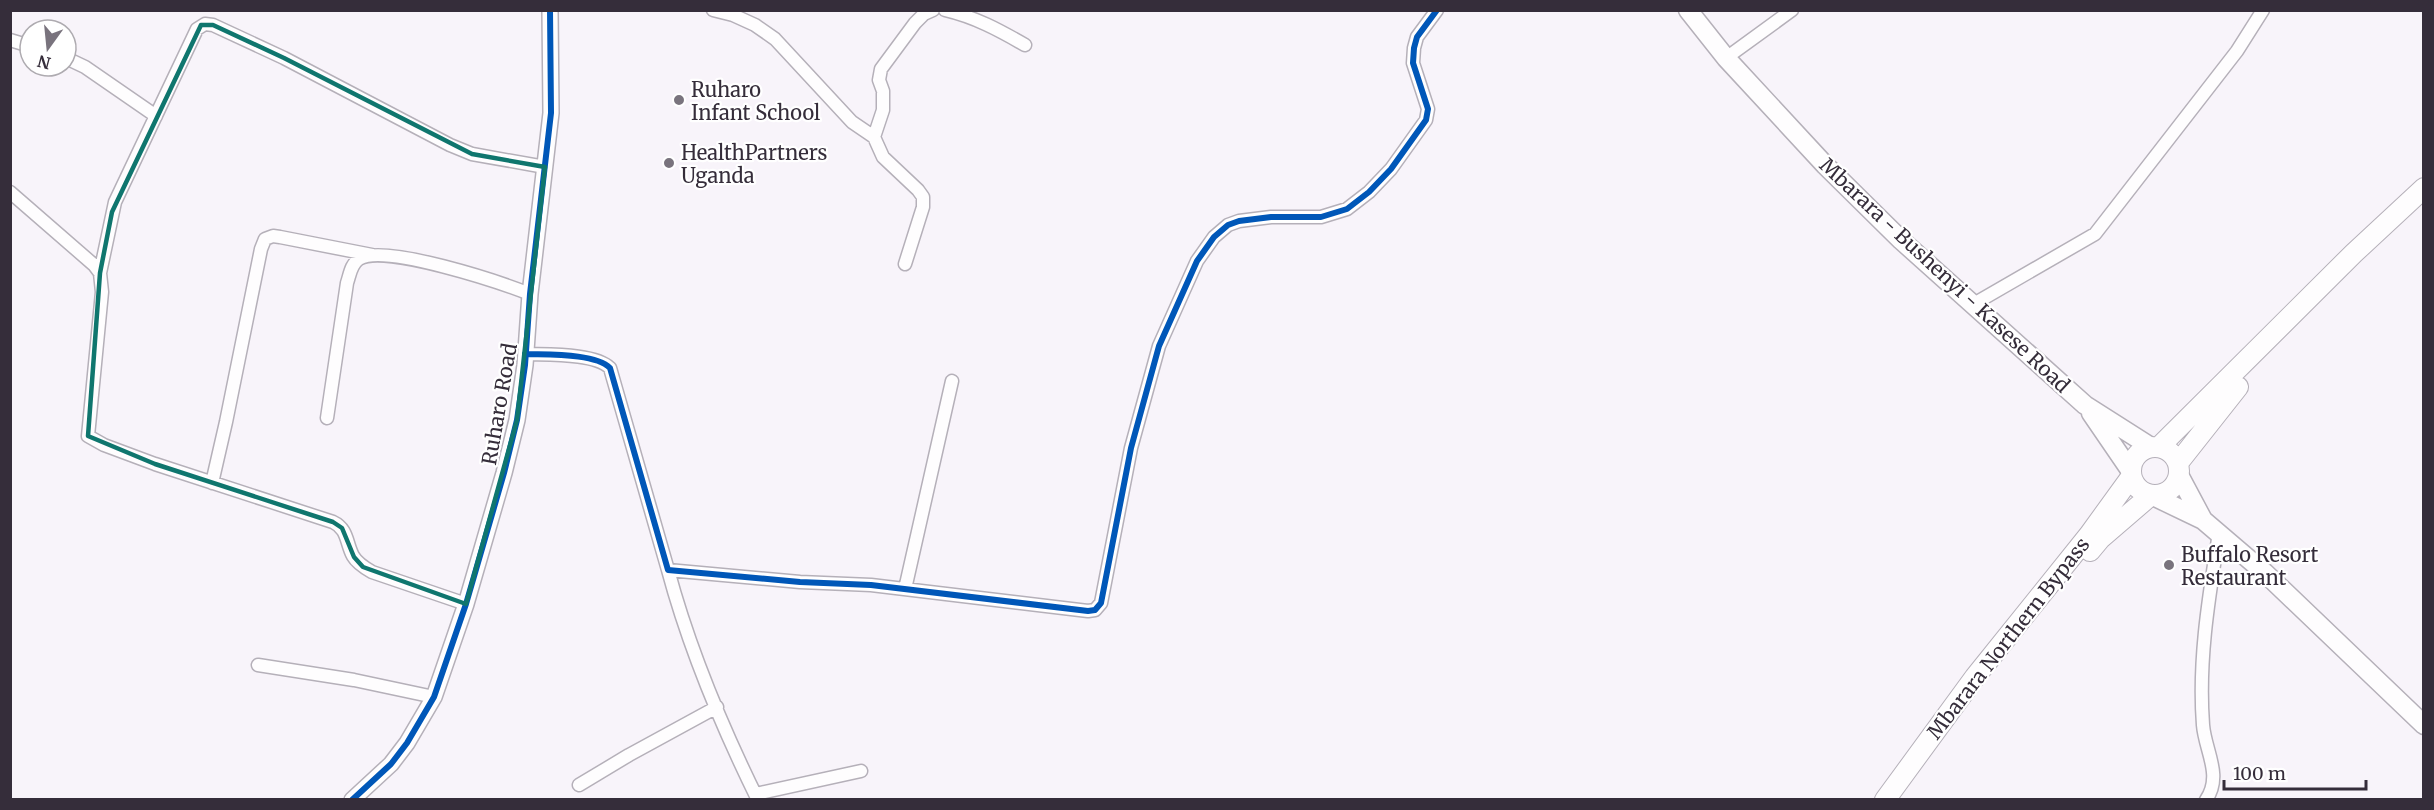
<svg xmlns="http://www.w3.org/2000/svg" width="2434" height="810" viewBox="0 0 2434 810" font-family="Merriweather,serif">
<style>
.lines{fill:none;stroke-linecap:round;stroke-linejoin:round}
.minor-casing{stroke:#b5b0b9;stroke-width:15}
.tertiary-casing{stroke:#b5b0b9;stroke-width:18}
.primary-casing{stroke:#b5b0b9;stroke-width:21}
.trunk-casing{stroke:#b5b0b9;stroke-width:22}
.minor{stroke:#fefdfe;stroke-width:12}
.tertiary{stroke:#fefdfe;stroke-width:15}
.primary{stroke:#fefdfe;stroke-width:18}
.trunk{stroke:#fefdfe;stroke-width:20}
.cycleway-casing{stroke:#fff;stroke-width:10}
.cycleway{stroke:#0057b8;stroke-width:6}
.marked{fill:none;stroke:#0f766e;stroke-width:4.5;stroke-linejoin:round}
.poi-dot{fill:#79737d;stroke:#fff;stroke-width:2}
.labels{text-anchor:middle;dominant-baseline:central;stroke-width:4.5;stroke-linejoin:round;paint-order:stroke}
.poi-label{font-size:20px;fill:#352d3a;stroke:#fff;text-anchor:start}
.street-label{font-size:20px;fill:#352d3a;stroke:#fff}
</style>
<rect width="100%" height="100%" fill="#f8f4fa"/>
<g class="lines">
<defs>
<path id="minor" d="M713 10 733 15 755 25 775 39 852 122 874 137 883 157 918 190 923 197V207L905 264
M945 10C975 17 999 30 1025 45
M10 40 30 46
M66 58 85 67 156 116
M1726 58 1792 10
M874 137 883 110V91L879 80 881 69 915 23 924 14 933 10
M10 192 94 265 100 273 102 292 88 436 104 445 155 464 333 522C348 529 346 543 353 556 357 563 365 568 372 572L466 604
M100 273 115 202 197 29 205 24 213 25 284 58 450 145 472 154 545 167
M1972 305 2095 234 2237 51 2263 10
M525 354C547 355 595 353 610 368L668 570 800 582 871 585 1088 611 1095 610 1101 603 1131 448 1159 346 1197 261 1214 237 1228 225 1239 221 1271 217H1321L1347 209 1369 192 1391 169 1426 120 1428 109 1413 63 1414 48 1417 37 1437 10
M327 418 347 283C350 274 351 264 359 259 384 243 502 283 530 294
M212 483 226 422 261 249 265 239 273 236 280 237 372 255
M668 570C689 648 722 727 758 800
M905 589 952 381
M258 665 354 680 434 697
M579 785 629 755 717 707
M756 794 861 771
M2206 800C2223 775 2205 751 2203 725 2198 660 2209 596 2219 533"/>
<path id="tertiary" d="M352 800 391 764 407 743 434 697 466 604 504 473 517 420 525 365 530 294 551 113 550 10"/>
<path id="primary" d="M1688 10 1726 58 1825 165 1901 240 2085 405 2151 447
M2091 413 2130 470
M2179 475 2203 520
M2151 495 2203 520 2265 573 2424 725"/>
<path id="trunk" d="M2131 471a24 24 0 1 1 48 0a24 24 0 1 1-48 0Z
M2159 447 2354 253 2424 188
M2178 463 2238 387
M2090 551 2100 539 2151 495
M1885 800 1975 677 2089 535 2131 477"/>
</defs>
<use href="#minor" class="minor-casing"/>
<use href="#tertiary" class="tertiary-casing"/>
<use href="#primary" class="primary-casing"/>
<use href="#trunk" class="trunk-casing"/>
<use href="#minor" class="minor"/>
<use href="#tertiary" class="tertiary"/>
<use href="#primary" class="primary"/>
<use href="#trunk" class="trunk"/>
<defs>
<path id="cycleway" d="M525 354C547 355 595 353 610 368L668 570 800 582 871 585 1088 611 1095 610 1101 603 1131 448 1159 346 1197 261 1214 237 1228 225 1239 221 1271 217H1321L1347 209 1369 192 1391 169 1426 120 1428 109 1413 63 1414 48 1417 37 1437 10
M352 800 391 764 407 743 434 697 466 604 504 473 517 420 525 365 530 294 551 113 550 10"/>
</defs>
<use href="#cycleway" class="cycleway-casing"/>
<use href="#cycleway" class="cycleway"/>
</g>
<path class="marked" d="M201 25H213L284 58 472 154 545 167 517 420 466 604 363 567 354 557 342 528 333 522 155 464 88 436 100 273 112 212Z"/>
<g class="poi-dot">
<circle cx="679" cy="100" r="6"/>
<circle cx="669" cy="163" r="6"/>
<circle cx="2169" cy="565" r="6"/>
</g>
<g class="labels">
<g class="poi-label">
<text x="691" y="89">Ruharo<tspan x="691" dy="23">Infant School</tspan></text>
<text x="681" y="152">HealthPartners<tspan x="681" dy="23">Uganda</tspan></text>
<text x="2181" y="554">Buffalo Resort<tspan x="2181" dy="23">Restaurant</tspan></text>
</g>
<g class="street-label">
<text transform="translate(1945 275) rotate(43)">Mbarara - Bushenyi - Kasese Road</text>
<text transform="translate(499 404) rotate(-80)">Ruharo Road</text>
<text transform="translate(2008 638) rotate(-52)">Mbarara Northern Bypass</text>
</g>
</g>
<rect width="2434" height="810" fill="none" stroke="#352d3a" stroke-width="24"/>
<g transform="translate(48 48) rotate(195)"><circle r="28" fill="#ffffff" stroke="#aeabb0" stroke-width="1.5"/>
<path d="M0-4.5L10 22L0 15L-10 22Z" fill="#79737d"/>
<text y="-9" font-size="16" font-weight="bold" text-anchor="middle" fill="#352d3a">N</text>
</g>
<path d="M2224 780v9h142v-9" fill="none" stroke="#352d3a" stroke-width="3"/>
<text x="2233" y="780" font-size="18" fill="#352d3a" stroke="#ffffff" stroke-width="4.5" paint-order="stroke">100 m</text>
</svg>
